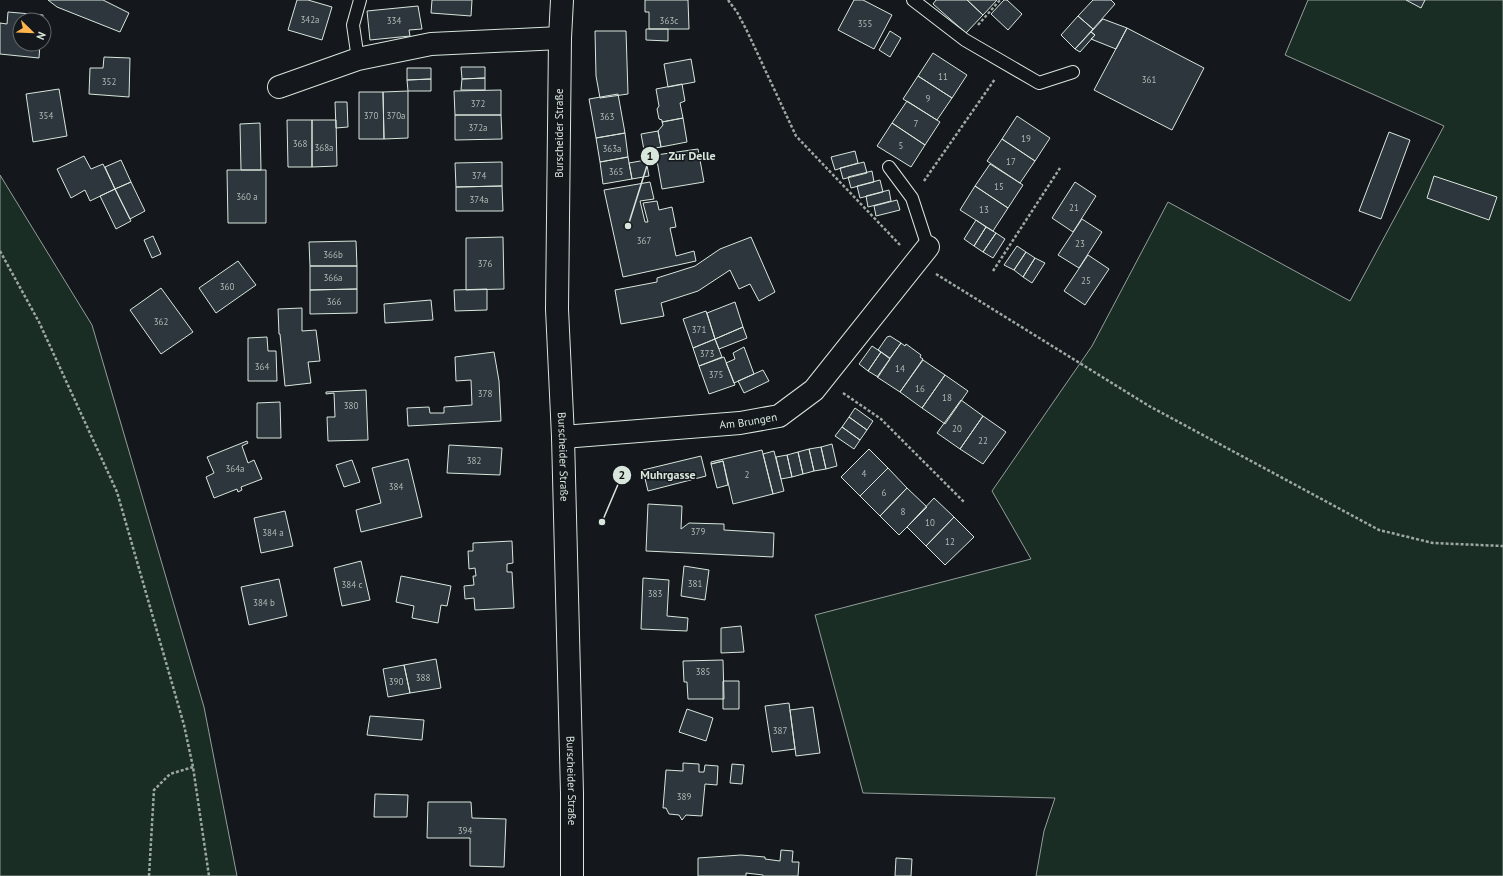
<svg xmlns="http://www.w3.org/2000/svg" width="1503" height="876" viewBox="0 0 1503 876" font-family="'PT Sans',sans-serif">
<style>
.green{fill:#1a2d24;stroke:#939e99}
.building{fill:#2c363c;stroke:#d8e6dc}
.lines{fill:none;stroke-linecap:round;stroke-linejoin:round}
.service-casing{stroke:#d8e6dc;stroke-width:14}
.minor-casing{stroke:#d8e6dc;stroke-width:24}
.primary-casing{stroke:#d8e6dc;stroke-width:24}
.path{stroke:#9da8a2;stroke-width:2.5;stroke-dasharray:3 2;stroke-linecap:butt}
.service{stroke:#14181c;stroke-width:12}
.minor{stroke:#14181c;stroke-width:22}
.primary{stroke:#14181c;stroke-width:22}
.labels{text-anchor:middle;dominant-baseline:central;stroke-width:3;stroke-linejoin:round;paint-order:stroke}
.number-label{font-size:9px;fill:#adbab4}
.street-label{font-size:11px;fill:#d8e6dc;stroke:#14181c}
.leader{fill:none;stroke:#d8e6dc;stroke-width:1.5}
.callout-dot{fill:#d8e6dc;stroke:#14181c;stroke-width:1.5}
.mark-label{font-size:12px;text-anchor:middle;font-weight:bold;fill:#111}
.callout-label{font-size:12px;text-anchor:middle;font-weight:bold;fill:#d8e6dc;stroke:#14181c;stroke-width:3;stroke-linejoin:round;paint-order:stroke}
</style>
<rect width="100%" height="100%" fill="#14181c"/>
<path class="green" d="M1308 0H1503V876H1036L1044 831 1055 798 863 793 815 615 1031 559 992 491 1092 346 1168 202 1350 301 1444 126 1285 55Z
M0 175 92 325 204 707 237 876H0Z"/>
<path class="building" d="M48 0H103L129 13 120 32 57 7Z
M297 0H308L332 7 322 40 288 30Z
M432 0H472L471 16 431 13Z
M645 0H688L689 29H649V12H645Z
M854 0H863L892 15 874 49 838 30Z
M936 0H967L983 15 966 33 933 4Z
M967 0H997L983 15Z
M1004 0H1007L1022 14 1008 30 991 14Z
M1093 0H1111L1115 4 1093 29 1078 16Z
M1406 0H1425L1421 8Z
M418 6 422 29 409 30 410 36 370 40 367 11Z
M8 12 43 15V20H20V44H40L39 58 0 54V23L7 24Z
M1078 16 1093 29 1075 49 1061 35Z
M1103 19 1127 28 1116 49 1091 39 1095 35 1091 32Z
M1127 28 1204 68 1172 130 1094 90Z
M646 29H668V41L646 40Z
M595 31H626L628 94 600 98 596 76Z
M890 31 901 38 890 57 879 50Z
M1091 32 1095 35 1080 52 1075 49Z
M933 53 967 75 952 98 918 76Z
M104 57 130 58 129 97 89 94 90 68H103Z
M691 59 695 82 668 87 664 64Z
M461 67H485V78L462 79Z
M407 68H431V79L407 80Z
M918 76 952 98 937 120 903 99Z
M485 78V90H461L462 79Z
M431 79V91H408L407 80Z
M682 84 685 101 680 103 683 118 662 122V120L659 119 657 109 659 106 656 89Z
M59 89 67 136 33 142 26 94Z
M501 90V115H455L454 91Z
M408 91V138L384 139 383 92Z
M359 92H383L384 139H359Z
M618 94 625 133 596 138 589 99Z
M907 101 940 122 925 145 892 123Z
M335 102H347L348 127 336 128Z
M455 115H501L502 139 455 140Z
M1017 116 1050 138 1035 161 1002 139Z
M683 118 687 142 661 147 658 131 663 125 662 122Z
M287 120H312V167H288Z
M312 120H336L337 166 312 167Z
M260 123 261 170H241L240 124Z
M892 123 925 145 911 167 877 146Z
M658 131 661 147 644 150 641 134Z
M1389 132 1410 140 1381 219 1359 211Z
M625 133 628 157 600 162 596 138Z
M1002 139 1035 161 1020 183 987 161Z
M698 149 704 182 662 189 656 155Z
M855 151 858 163 835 170 831 157Z
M84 156 91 169 103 164 115 189 90 201 85 190 71 198 57 169Z
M628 157 632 179 603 184 600 162Z
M121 160 131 182 115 189 105 167Z
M646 160 649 176 632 179 629 163Z
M502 162V186L456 187 455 163Z
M864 162 867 173 843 179 840 168Z
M990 164 1023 185 1008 208 975 186Z
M227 170H266V223H228Z
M872 171 874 182 851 188 848 177Z
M1434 176 1497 197 1489 220 1427 198Z
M880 180 883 192 860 198 857 186Z
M131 182 145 211 130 219 115 189Z
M650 182 654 199 640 201 645 222H648L643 203 657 201 659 210 672 207 676 227 670 228 676 256 694 251 696 261 623 277 604 190Z
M1075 182 1096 196 1073 232 1052 218Z
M502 186 503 211H456V187Z
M975 186 1008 208 993 231 960 210Z
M115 189 131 221 116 229 100 196Z
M889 190 891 201 868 207 866 196Z
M897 200 900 210 876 216 874 206Z
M1082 219 1102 232 1079 268 1058 255Z
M976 220 986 227 974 246 964 239Z
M986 227 996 233 983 252 974 246Z
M996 233 1005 239 993 258 983 252Z
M153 236 161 254 152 258 144 240Z
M503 237 504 289 466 290V238Z
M751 237 775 292 759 301 750 284 739 289 730 270 698 291 661 303 664 316 621 324 615 290 657 282V278L695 266 720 249Z
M356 241 357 266H310L309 242Z
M1017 246 1026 252 1014 270 1004 265Z
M1026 252 1035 258 1023 277 1014 270Z
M1088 255 1109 269 1085 305 1064 291Z
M1035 258 1045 263 1032 283 1023 277Z
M238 261 256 285 216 313 199 288Z
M310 266H357V289L310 290Z
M161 288 193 332 161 354 130 310Z
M357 289V313L310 314V290Z
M487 289V310L455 311 454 290Z
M431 300 433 320 385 323 384 304Z
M735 302 743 327 715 339 707 313Z
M302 308V331L316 330 320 361 308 362 311 383 285 386 280 334H279L278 309Z
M706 311 715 339 693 348 683 319Z
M743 327 747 338 719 349 715 339Z
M890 336 901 343 890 358 878 350 887 337Z
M267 337 268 351H276L277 381H248V338Z
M715 339 722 357 699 366 693 348Z
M901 343 905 346 906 344 921 355 920 357 923 359 900 392 877 377Z
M872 346 881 352 868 371 859 364Z
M744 347 754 374 734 383 726 363 735 359 733 353Z
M494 352 499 381 501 421 408 426 407 408 429 407 430 413H444V407L472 405 471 380 456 381 455 357Z
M881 352 890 359 878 377 868 371Z
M724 357 735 385 709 394 699 366Z
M923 360 945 375 922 408 900 392Z
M763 370 769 381 744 393 738 381Z
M945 375 968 391 945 424 922 408Z
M366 390 368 440 328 441 327 417H335L334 393 326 394V392Z
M961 400 983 416 960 449 937 433Z
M280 402 281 438H257V403Z
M855 408 873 421 867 430 849 417Z
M983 416 1006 432 983 464 960 449Z
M849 417 867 430 860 440 842 427Z
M842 427 860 440 854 449 835 436Z
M247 441 248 443 242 446 248 463 254 460 262 479 241 487 242 490 238 492 237 489 214 498 206 477 214 473 207 457Z
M832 444 837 466 826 469 821 447Z
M449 445 502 448 500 475 447 473Z
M821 447 826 469 814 471 809 449Z
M809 449 814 471 803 474 798 452Z
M869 449 888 468 860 496 841 477Z
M762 450 773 494 733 504 723 461 711 464V462Z
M774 451 784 491 773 494 763 454Z
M798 452 803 474 792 477 787 455Z
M787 455 792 477 781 479 776 457Z
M701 456 706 476 648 491 643 470Z
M408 459 422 517 361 532 356 510 381 503 372 468Z
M352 460 360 482 344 487 336 465Z
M723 461 728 485 717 488 711 464Z
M888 468 907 488 880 516 860 496Z
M907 488 927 507 899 535 880 516Z
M934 498 954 517 926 546 907 527Z
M648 504 682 506 681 529 689 523 724 524V530L774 533 773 557 646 551Z
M285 511 293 546 261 553 254 518Z
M954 517 974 537 945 565 926 546Z
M512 541 513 563 507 564V572H512L514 608 475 610 474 598 465 599 464 586 474 585 473 576H476L475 568 469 569 468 551H473V543Z
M361 561 370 600 342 606 334 568Z
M684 566 709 570 705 600 681 596Z
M401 576 451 586 447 606 441 605 438 623 412 618 414 606 396 602Z
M643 578 669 580 667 616 688 618 687 631 641 629Z
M279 579 287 616 249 625 241 587Z
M741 626 744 652 721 653V628Z
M436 659 441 688 410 693 404 665Z
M723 660 724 699H688L687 682H684L683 661Z
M404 665 410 693 388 697 383 669Z
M723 681H739V709H723Z
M789 703 795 749 772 752 765 706Z
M813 707 820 753 796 756 790 710Z
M687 709 713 718 706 741 679 732Z
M370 716 424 720 422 740 367 735Z
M683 763 699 764V772H704L705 765 718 766 717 785 705 784 702 816 686 815 682 820 679 815 669 814 666 808H663L666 770 683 771Z
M732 764 744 765 742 784 730 783Z
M375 794 408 795 407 817H374Z
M428 802H471L472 818 506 819 504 867 470 866V838H427Z
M781 850 793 851 792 862H799L798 876H763V875L746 873V876H698V858L741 855 765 857V859L780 861Z
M896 858 912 859 911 876H895Z"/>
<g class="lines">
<defs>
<path id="service" d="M913 0 965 40 1039 83 1073 72
M358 59 353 25 360 0
M889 167 912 198 928 247"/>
<g id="minor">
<path d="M279 87 358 59 431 44 560 38"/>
<path id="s1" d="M563 437 740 423 779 416 814 390 928 247"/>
</g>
<g id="primary">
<path id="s2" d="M562 0 560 38 557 309 563 437 572 793V876"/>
</g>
</defs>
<use href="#service" class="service-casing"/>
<use href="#minor" class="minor-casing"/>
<use href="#primary" class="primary-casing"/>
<path class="path" d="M728 0 737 12 747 31 796 136 900 245
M978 25 1000 0
M924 181 995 79
M0 251 39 322 117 492 184 725 193 767 209 876
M993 271 1060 168
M936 274 1149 406 1379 530 1433 543 1503 546
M843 393 881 419 965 503
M149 876 154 790 170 774 193 767"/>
<use href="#service" class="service"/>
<use href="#minor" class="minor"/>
<use href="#primary" class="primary"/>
</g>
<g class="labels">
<g class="number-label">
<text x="310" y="19">342a</text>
<text x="394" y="20">334</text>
<text x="669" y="20">363c</text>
<text x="865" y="23">355</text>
<text x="943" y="76">11</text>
<text x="1149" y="79">361</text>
<text x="109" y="81">352</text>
<text x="928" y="98">9</text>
<text x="478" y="103">372</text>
<text x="46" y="115">354</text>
<text x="371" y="115">370</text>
<text x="396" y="115">370a</text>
<text x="607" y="116">363</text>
<text x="916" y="123">7</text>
<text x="478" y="127">372a</text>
<text x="1026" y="138">19</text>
<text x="300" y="143">368</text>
<text x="901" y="145">5</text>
<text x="324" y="147">368a</text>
<text x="612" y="148">363a</text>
<text x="1011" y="161">17</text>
<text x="616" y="171">365</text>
<text x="479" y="175">374</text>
<text x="999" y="186">15</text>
<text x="247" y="196">360 a</text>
<text x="479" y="199">374a</text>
<text x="1074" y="207">21</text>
<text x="984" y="209">13</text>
<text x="644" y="240">367</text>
<text x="1080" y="243">23</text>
<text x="333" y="254">366b</text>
<text x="485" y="263">376</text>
<text x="333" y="277">366a</text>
<text x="1086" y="280">25</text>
<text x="227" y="286">360</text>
<text x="334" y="301">366</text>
<text x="161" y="321">362</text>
<text x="699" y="329">371</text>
<text x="707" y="353">373</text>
<text x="262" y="366">364</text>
<text x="900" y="368">14</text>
<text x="716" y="374">375</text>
<text x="920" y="388">16</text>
<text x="485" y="393">378</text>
<text x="947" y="397">18</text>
<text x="351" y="405">380</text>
<text x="957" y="428">20</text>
<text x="983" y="440">22</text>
<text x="474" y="460">382</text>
<text x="235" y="468">364a</text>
<text x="864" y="473">4</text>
<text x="747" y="474">2</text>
<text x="396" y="486">384</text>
<text x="884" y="492">6</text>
<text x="903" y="511">8</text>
<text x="930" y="522">10</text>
<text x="698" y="531">379</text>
<text x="273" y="532">384 a</text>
<text x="950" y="541">12</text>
<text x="695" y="583">381</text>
<text x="352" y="584">384 c</text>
<text x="655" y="593">383</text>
<text x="264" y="602">384 b</text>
<text x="703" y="671">385</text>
<text x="423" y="677">388</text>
<text x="396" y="681">390</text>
<text x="780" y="730">387</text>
<text x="684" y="796">389</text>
<text x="465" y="830">394</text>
</g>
<g class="street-label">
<text transform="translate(559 133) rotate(-90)">Burscheider Straße</text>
<text stroke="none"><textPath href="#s1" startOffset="186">Am Brungen</textPath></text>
<text stroke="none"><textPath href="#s2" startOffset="457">Burscheider Straße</textPath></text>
<text stroke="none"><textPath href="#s2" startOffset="781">Burscheider Straße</textPath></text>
</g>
</g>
<path class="leader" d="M628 226L650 156M602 522L622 475"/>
<g class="callout-dot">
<circle cx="628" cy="226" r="4"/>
<circle cx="602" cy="522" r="4"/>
<circle cx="650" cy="156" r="10"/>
<circle cx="622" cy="475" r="10"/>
</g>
<g class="mark-label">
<text x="650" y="160">1</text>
<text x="622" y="479">2</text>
</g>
<g class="callout-label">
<text x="692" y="160">Zur Delle</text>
<text x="668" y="479">Muhrgasse</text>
</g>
<g transform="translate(32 32) rotate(113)"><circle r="19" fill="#14181c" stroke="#626a69"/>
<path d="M0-3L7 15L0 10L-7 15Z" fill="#ffb74d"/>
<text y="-6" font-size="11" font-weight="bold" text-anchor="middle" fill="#d8e6dc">N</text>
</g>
</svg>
